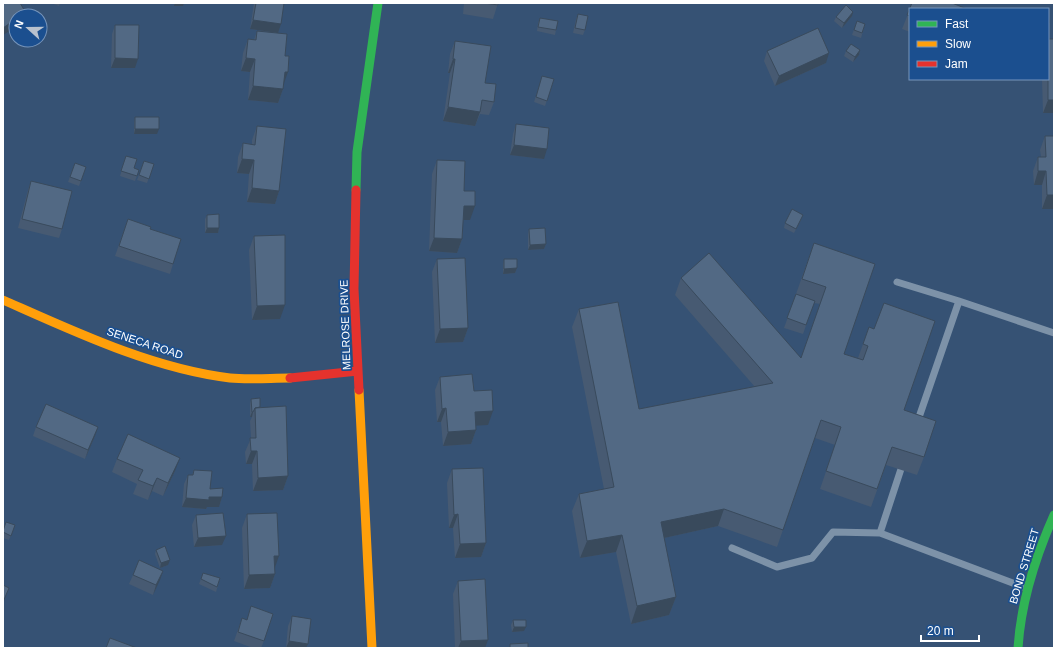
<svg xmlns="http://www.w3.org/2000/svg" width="1057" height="651" viewBox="0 0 1057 651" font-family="Arial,sans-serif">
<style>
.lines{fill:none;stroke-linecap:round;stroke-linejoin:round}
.lane{stroke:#7d92a8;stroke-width:7}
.fast{stroke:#30b455;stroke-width:9}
.slow{stroke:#ff9f0a;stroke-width:9}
.jam{stroke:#e5322d;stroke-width:9}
.wall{fill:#475a72}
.shaded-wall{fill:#394a5c}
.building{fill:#526984;stroke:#394a5c}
.labels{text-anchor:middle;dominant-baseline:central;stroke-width:3.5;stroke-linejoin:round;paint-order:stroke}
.street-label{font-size:11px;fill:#fff;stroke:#1b4f8f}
</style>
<rect width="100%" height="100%" fill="#365274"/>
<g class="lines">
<path class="lane" d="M897 282 959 301
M917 423 959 301 1054 333
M901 469 880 533 1026 588
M732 548 777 567 812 558 833 532 880 533"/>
<path class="fast" d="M356 190 357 152 378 3
M1018 648C1021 601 1035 558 1054 515"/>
<path class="slow" d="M3 300C73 331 153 369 230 378 249 380 271 378 290 378
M359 390 372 648"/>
<path class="jam" d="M356 190 354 289 359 390
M290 378 358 371"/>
</g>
<path class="wall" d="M51 3H60L59 6Z
M254 3H284L278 33 285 56 283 89 278 103 248 100 250 72 241 71 243 53 248 39 254 40 257 31 271 32 250 29Z
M464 3H498L493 19 463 14Z
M910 9V32L902 29Z
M578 14 585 30 583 35 573 33 576 19Z
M852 16 842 28 834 21 836 17Z
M540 18 556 30 555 35 537 31 538 23Z
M857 21 865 24 861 38 852 35Z
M115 25 135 68H111L112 34Z
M1054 39V113H1043L1042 79H1048Z
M455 41 485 83 494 102 489 115 480 114 475 126 443 121 450 73H448L450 54Z
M860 50 859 55 853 62 844 56 846 51Z
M767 51 826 63 775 86 764 61Z
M554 79 545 106 534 102 541 80Z
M135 117 157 134H134V122Z
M516 124 544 159 510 155 513 134Z
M257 126 279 191 275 204 247 202 249 174 237 173 238 157 243 143 252 144V140Z
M1045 136H1054V209H1042V185H1034L1033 171 1038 157H1041L1040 150Z
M126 156 134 168 137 176 135 181 120 176Z
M437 160 464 191 470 220H463L462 239 457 253 429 251 432 174Z
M144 161 154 164 147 183 137 180Z
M75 163 86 167 79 186 68 182Z
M31 181 62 229 59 238 18 228 28 190Z
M207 215 219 228 218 233H205V219Z
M128 219 150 229 173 264 170 274 115 256Z
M801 220 794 233 784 228 785 223Z
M529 229 546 244 544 249 528 250V234Z
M254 236 280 319 252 320 249 250Z
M814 243 844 354 858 358 869 327 924 457 917 475 886 465 871 507 820 489 835 445 815 438 777 547 718 526 664 538 676 597 669 615 631 624 616 552 580 558 572 511 579 494 604 489 572 327 579 309 639 409 755 387 675 295 681 278 801 358 820 304 814 303 803 334 784 328Z
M437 259 468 328 463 342 435 343 432 272Z
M504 259 517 268 515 273 503 274V264Z
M440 377 474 391 488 425H476V430L471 444 443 446 441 422H437L435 390Z
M251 399 260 407 288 476 283 490 253 491 252 464H246L245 452 251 438 250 421 252 417H250V403Z
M36 427 95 436 85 459 33 436Z
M117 459 175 471 163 496 152 491 148 500 133 494 137 484 112 472Z
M452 469 486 543 481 557 455 558 453 528H449L447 483Z
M194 470 210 489 222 497 219 507H207L206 509 182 507 184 484 188 475H192Z
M247 514 275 574 270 588 244 589 242 528Z
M196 515 222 545 194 547 192 525Z
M15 525 9 540 3 538V531Z
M156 550 168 565 160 568 155 554Z
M163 571 153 595 129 584 133 575Z
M203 573 220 578 216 592 199 584Z
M458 581 485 648H455L453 594Z
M292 616 306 648H286L288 626Z
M242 618 264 641 261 648H253L234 641Z
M513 620 524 631 512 632 511 625Z"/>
<path class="shaded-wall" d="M175 3H184L183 6H174Z
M853 12 852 16 842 28 844 23Z
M16 19V27L3 35V28Z
M253 20 281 24 278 33 250 29Z
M860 50 859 55 853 62 855 57Z
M829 53 826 63 775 86 779 76Z
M115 58 138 59 135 68H111Z
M246 58 255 59 250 72 241 71Z
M453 59H455L450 73H448Z
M285 72H288L283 86Z
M253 86 283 89 278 103 248 100Z
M1048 100H1054V113H1043Z
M448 107 480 112 475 126 443 121Z
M135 129H159L157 134H134Z
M514 145 547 149 544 159 510 155Z
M242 159 254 160 249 174 237 173Z
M1038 171H1046L1042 185H1034Z
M252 188 279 191 275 204 247 202Z
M1047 195H1054V209H1042Z
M464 206H475L470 220H459Z
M207 228H219L218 233H205Z
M434 238 462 239 457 253 429 251Z
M546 244 544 249 528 250 530 245Z
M517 268 515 273 503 274 504 269Z
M285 305 280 319 252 320 257 306Z
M468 328 463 342 435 343 440 329Z
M446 408 441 422H437L442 409Z
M493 411 488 425 470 426 475 412Z
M252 412H253L252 417H250Z
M98 427 95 436 85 459 88 450Z
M476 430 471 444 443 446 448 432Z
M251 451H257L252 464H246Z
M180 458 175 471 163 496 168 483Z
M288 476 283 490 253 491 258 478Z
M157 478 152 491 148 500 153 486Z
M209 497H222L219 507H207L206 509 182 507 186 498Z
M724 509 718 526 655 540 661 522Z
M458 514 453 528H449L454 515Z
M622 535 616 552 580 558 587 541Z
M226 536 222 545 194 547 198 538Z
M486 543 481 557 455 558 460 544Z
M274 556H279L274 570Z
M170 560 168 565 160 568 161 563Z
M163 571 160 580 153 595 156 585Z
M275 574 270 588 244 589 249 575Z
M676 597 669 615 631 624 637 606Z
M514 627H526L524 631 512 632Z
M488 640 485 648H458L461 641Z
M289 641 308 644 306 648H286Z"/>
<path class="building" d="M3 3H20L26 13 21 16H16V19L3 28Z
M256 3H284L281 24 253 20Z
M484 3H498V5Z
M912 3H952L967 9H910V16L907 15Z
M846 5 853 12 844 23 836 17Z
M1048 11 1049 23H1048Z
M578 14 588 16 585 30 575 28Z
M540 18 558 21 556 30 538 27Z
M857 21 865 24 862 33 854 30Z
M115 25H139L138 59 115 58Z
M818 28 829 53 779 76 767 51Z
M257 31 287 34 285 56H289L288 72H285L283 89 253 86 255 59 246 58 248 39 256 40Z
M1048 39H1054V100H1048Z
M455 41 491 46 485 83 496 84 494 102 482 100 480 112 448 107 455 59H453Z
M851 44 860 50 855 57 846 51Z
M542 76 554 79 547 101 536 97Z
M135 117H159V129H135Z
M516 124 549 128 547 149 514 145Z
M257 126 286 129 279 191 252 188 254 160 242 159 243 143 255 145Z
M1045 136H1054V195H1047L1046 171H1038V157H1046Z
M126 156 137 159 134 168 139 170 137 176 121 171Z
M437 160 465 161 464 191H475V206H464L462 239 434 238Z
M144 161 154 164 149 179 139 175Z
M75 163 86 167 81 181 70 177Z
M31 181 72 191 62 229 22 219Z
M792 209 803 215 796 229 785 223Z
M219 214V228H207V215Z
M128 219 151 227 150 229 181 239 173 264 119 246Z
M545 228 546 244 530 245 529 229Z
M285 235V305L257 306 254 236Z
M814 243 875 264 844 354 863 360 868 346 863 344 869 327 874 329 884 303 935 321 904 410 936 421 924 457 892 447 877 489 826 471 841 427 821 420 783 530 724 509 661 522 676 597 637 606 622 535 587 541 579 494 614 487 579 309 618 302 639 409 773 383 681 278 709 253 801 358 826 287 802 279Z
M465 258 468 328 440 329 437 259Z
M504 259H517V268L504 269Z
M796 294 815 301 806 325 787 318Z
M472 374 474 391 492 390 493 411 475 412 476 430 448 432 446 408 442 409 440 377Z
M260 398V407L255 408 253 412H252L251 399Z
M46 404 98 427 88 450 36 427Z
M286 406 288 476 258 478 257 451H251L250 438H256L255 408Z
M128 434 180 458 168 483 157 478 153 486 138 480 143 470 117 459Z
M483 468 486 543 460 544 458 514 454 515 452 469Z
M194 470 212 471 210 489 223 488 222 497H209V500L186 498 188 475H193Z
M223 513 226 536 198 538 196 515Z
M277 513 279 556H274L275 574 249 575 247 514Z
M6 522 15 525 11 536 3 532V531Z
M165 546 170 560 161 563 156 550Z
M139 560 163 571 156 585 133 575Z
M203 573 220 578 217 587 201 579Z
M485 579 488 640 461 641 458 581Z
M3 585 9 588 3 602Z
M251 606 273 614 264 641 238 632 242 618 247 620Z
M292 616 311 619 308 644 289 641Z
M513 620H526V627H514Z
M110 638 137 648H106Z
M528 643V648H510V644Z"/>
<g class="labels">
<g class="street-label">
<text transform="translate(345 325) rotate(-92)">MELROSE DRIVE</text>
<text transform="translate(145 343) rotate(18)">SENECA ROAD</text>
<text transform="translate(1024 566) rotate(-73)">BOND STREET</text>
</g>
</g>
<rect width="1057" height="651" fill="none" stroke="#ffffff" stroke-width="8"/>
<rect x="909" y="8" width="140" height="72" fill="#1b4f8f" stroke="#7695bc"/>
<rect x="917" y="21" width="20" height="6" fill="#30b455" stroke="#7695bc"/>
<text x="945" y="28" font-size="12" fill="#ffffff">Fast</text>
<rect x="917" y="41" width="20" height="6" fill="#ff9f0a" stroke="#7695bc"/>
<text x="945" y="48" font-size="12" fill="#ffffff">Slow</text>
<rect x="917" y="61" width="20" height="6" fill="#e5322d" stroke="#7695bc"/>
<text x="945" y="68" font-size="12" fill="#ffffff">Jam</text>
<g transform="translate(28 28) rotate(291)"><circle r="19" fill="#1b4f8f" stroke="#7695bc"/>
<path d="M0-3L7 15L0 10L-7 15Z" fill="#b9c2ce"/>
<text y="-6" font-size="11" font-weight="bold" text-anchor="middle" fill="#ffffff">N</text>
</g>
<path d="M921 635v6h58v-6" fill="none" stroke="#ffffff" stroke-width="2"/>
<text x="927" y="635" font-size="12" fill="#ffffff" stroke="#1b4f8f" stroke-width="3" paint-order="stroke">20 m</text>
</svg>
